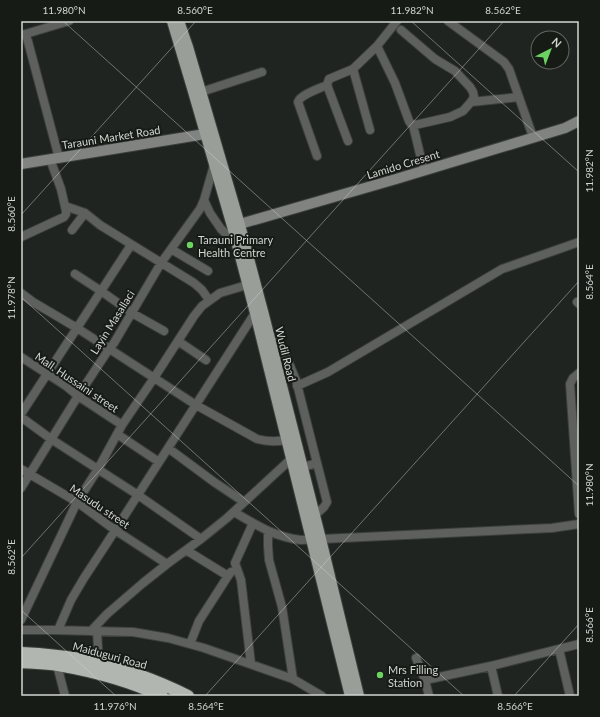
<svg xmlns="http://www.w3.org/2000/svg" width="600" height="717" viewBox="0 0 600 717" font-family="Lato,sans-serif">
<style>
.lines{fill:none;stroke-linecap:round;stroke-linejoin:round}
.street-casing{stroke:#3c403c;stroke-width:10}
.secondary-casing{stroke:#3c403c;stroke-width:12}
.primary-casing{stroke:#3c403c;stroke-width:12}
.highway-casing{stroke:#3c403c;stroke-width:14}
.street{stroke:#5e605e;stroke-width:8}
.secondary{stroke:#80837f;stroke-width:10}
.primary{stroke:#9a9e99;stroke-width:10}
.highway{stroke:#b1b6b0;stroke-width:12}
.ticks{fill:none;stroke:#d2d5d2;stroke-width:1;stroke-opacity:0.45}
.poi-dot{fill:#6cd362;stroke:#171b16;stroke-width:1.5}
.labels{text-anchor:middle;dominant-baseline:central;stroke-width:4;stroke-linejoin:round;paint-order:stroke}
.street-label{font-size:11px;fill:#d2d5d2;stroke:#171b16}
.poi-label{font-size:11px;fill:#d2d5d2;stroke:#171b16;text-anchor:start}
.neatline{fill:none;stroke:#d2d5d2;stroke-width:1.5}
.ticks-label{font-size:10px;text-anchor:middle;fill:#d2d5d2}
</style>
<rect width="100%" height="100%" fill="#202420"/>
<g class="lines">
<defs>
<path id="street" d="M448 21 504 62 509 69 533 137
M26 34 59 158
M22 35 69 21
M377 46 395 83 409 121 411 124 415 125 450 117 463 111 471 102 474 97 473 92 470 87 455 71 435 59 401 30
M353 69 370 130
M201 92 262 72
M471 102 519 97
M413 125 424 171
M348 141 327 85 329 79 353 69 377 46 397 21
M317 156 298 102C301 94 319 89 327 85
M204 200 210 213 221 229 236 243
M65 206 85 213 100 225 194 283 202 290 209 300
M72 230 85 213
M21 237 64 217 66 214V211L61 189 50 159
M171 249 208 271
M75 274 101 291 132 313 164 331
M21 293 33 302 77 328 196 405 257 439C268 442 275 442 286 440
M577 302 579 304
M270 338 280 346 285 354 296 380 317 463 303 467
M178 341 206 360
M21 357 66 386 78 396 122 425
M579 373 573 378 570 384 579 514
M297 386 328 372 502 269 579 242
M21 414 131 245
M21 417 51 439 138 495 201 539
M117 434 159 462
M168 448 214 482 244 502
M21 469 77 502 115 530 167 564
M21 488 78 396 109 349 114 343 161 263 200 209 204 200 214 165
M234 512C256 525 275 537 301 540L552 528 579 524
M315 515 324 507 327 502 317 463
M268 532V546L269 560 282 607 293 679
M186 550 228 576 231 572
M21 620 77 502 98 469 122 425 154 378 194 316 202 306 220 293 247 285
M21 630H52L133 632 168 638 204 648 293 679 322 696
M58 630 71 600 84 578 105 546 255 313
M91 631 107 614 143 583 167 564 201 539 227 518 291 459
M97 631 99 664
M190 644 199 621 228 576
M559 649 570 696
M416 658 425 680 429 696
M251 664 241 580 235 563 253 523
M57 665 65 696
M425 680 491 666
M498 696 491 666 579 644"/>
<path id="secondary" d="M21 164 205 134 212 132
M233 226 396 179 565 128 579 121"/>
<path id="primary" d="M172 21 192 88 232 226 255 313 350 696
M179 21 188 47 240 225 264 315 321 539 359 696"/>
<path id="highway" d="M21 653C42 654 64 656 85 660 118 666 158 681 188 696
M21 662C33 663 46 663 58 665 93 671 130 681 162 696"/>
</defs>
<use href="#street" class="street-casing"/>
<use href="#secondary" class="secondary-casing"/>
<use href="#primary" class="primary-casing"/>
<use href="#highway" class="highway-casing"/>
<use href="#street" class="street"/>
<use href="#secondary" class="secondary"/>
<use href="#primary" class="primary"/>
<use href="#highway" class="highway"/>
</g>
<path class="ticks" d="M63 21 579 486M411 21 579 172M21 215 196 21M21 297 464 696M21 558 504 21M21 610 116 696M205 696 579 281M514 696 579 624"/>
<g class="poi-dot">
<circle cx="190" cy="245" r="4"/>
<circle cx="380" cy="675" r="4"/>
</g>
<g class="labels">
<g class="street-label">
<text transform="translate(111 137) rotate(-9)">Tarauni Market Road</text>
<text transform="translate(403 164) rotate(-17)">Lamido Cresent</text>
<text transform="translate(112 322) rotate(-58)">Layin Masallaci</text>
<text transform="translate(286 354) rotate(76)">Wudil Road</text>
<text transform="translate(77 382) rotate(34)">Mall. Hussaini street</text>
<text transform="translate(100 506) rotate(34)">Masudu street</text>
<text transform="translate(110 655) rotate(15)">Maiduguri Road</text>
</g>
<g class="poi-label">
<text x="198" y="239">Tarauni Primary<tspan x="198" dy="13">Health Centre</tspan></text>
<text x="388" y="669">Mrs Filling<tspan x="388" dy="13">Station</tspan></text>
</g>
</g>
<rect width="600" height="717" fill="none" stroke="#171b16" stroke-width="44"/>
<g transform="translate(550 50) rotate(42)"><circle r="19" fill="#171b16" stroke="#626561"/>
<path d="M0-3L7 15L0 10L-7 15Z" fill="#6cd362"/>
<text y="-6" font-size="11" font-weight="bold" text-anchor="middle" fill="#d2d5d2">N</text>
</g>
<rect x="22" y="22" width="556" height="673" class="neatline"/>
<g class="ticks-label">
<text x="64" y="14">11.980°N</text>
<text x="195" y="14">8.560°E</text>
<text x="412" y="14">11.982°N</text>
<text x="503" y="14">8.562°E</text>
<text transform="translate(589 171) rotate(-90)" y="4">11.982°N</text>
<text transform="translate(11 214) rotate(-90)" y="4">8.560°E</text>
<text transform="translate(589 282) rotate(-90)" y="4">8.564°E</text>
<text transform="translate(11 298) rotate(-90)" y="4">11.978°N</text>
<text transform="translate(589 485) rotate(-90)" y="4">11.980°N</text>
<text transform="translate(11 557) rotate(-90)" y="4">8.562°E</text>
<text transform="translate(589 625) rotate(-90)" y="4">8.566°E</text>
<text x="115" y="710">11.976°N</text>
<text x="206" y="710">8.564°E</text>
<text x="515" y="710">8.566°E</text>
</g>
</svg>
